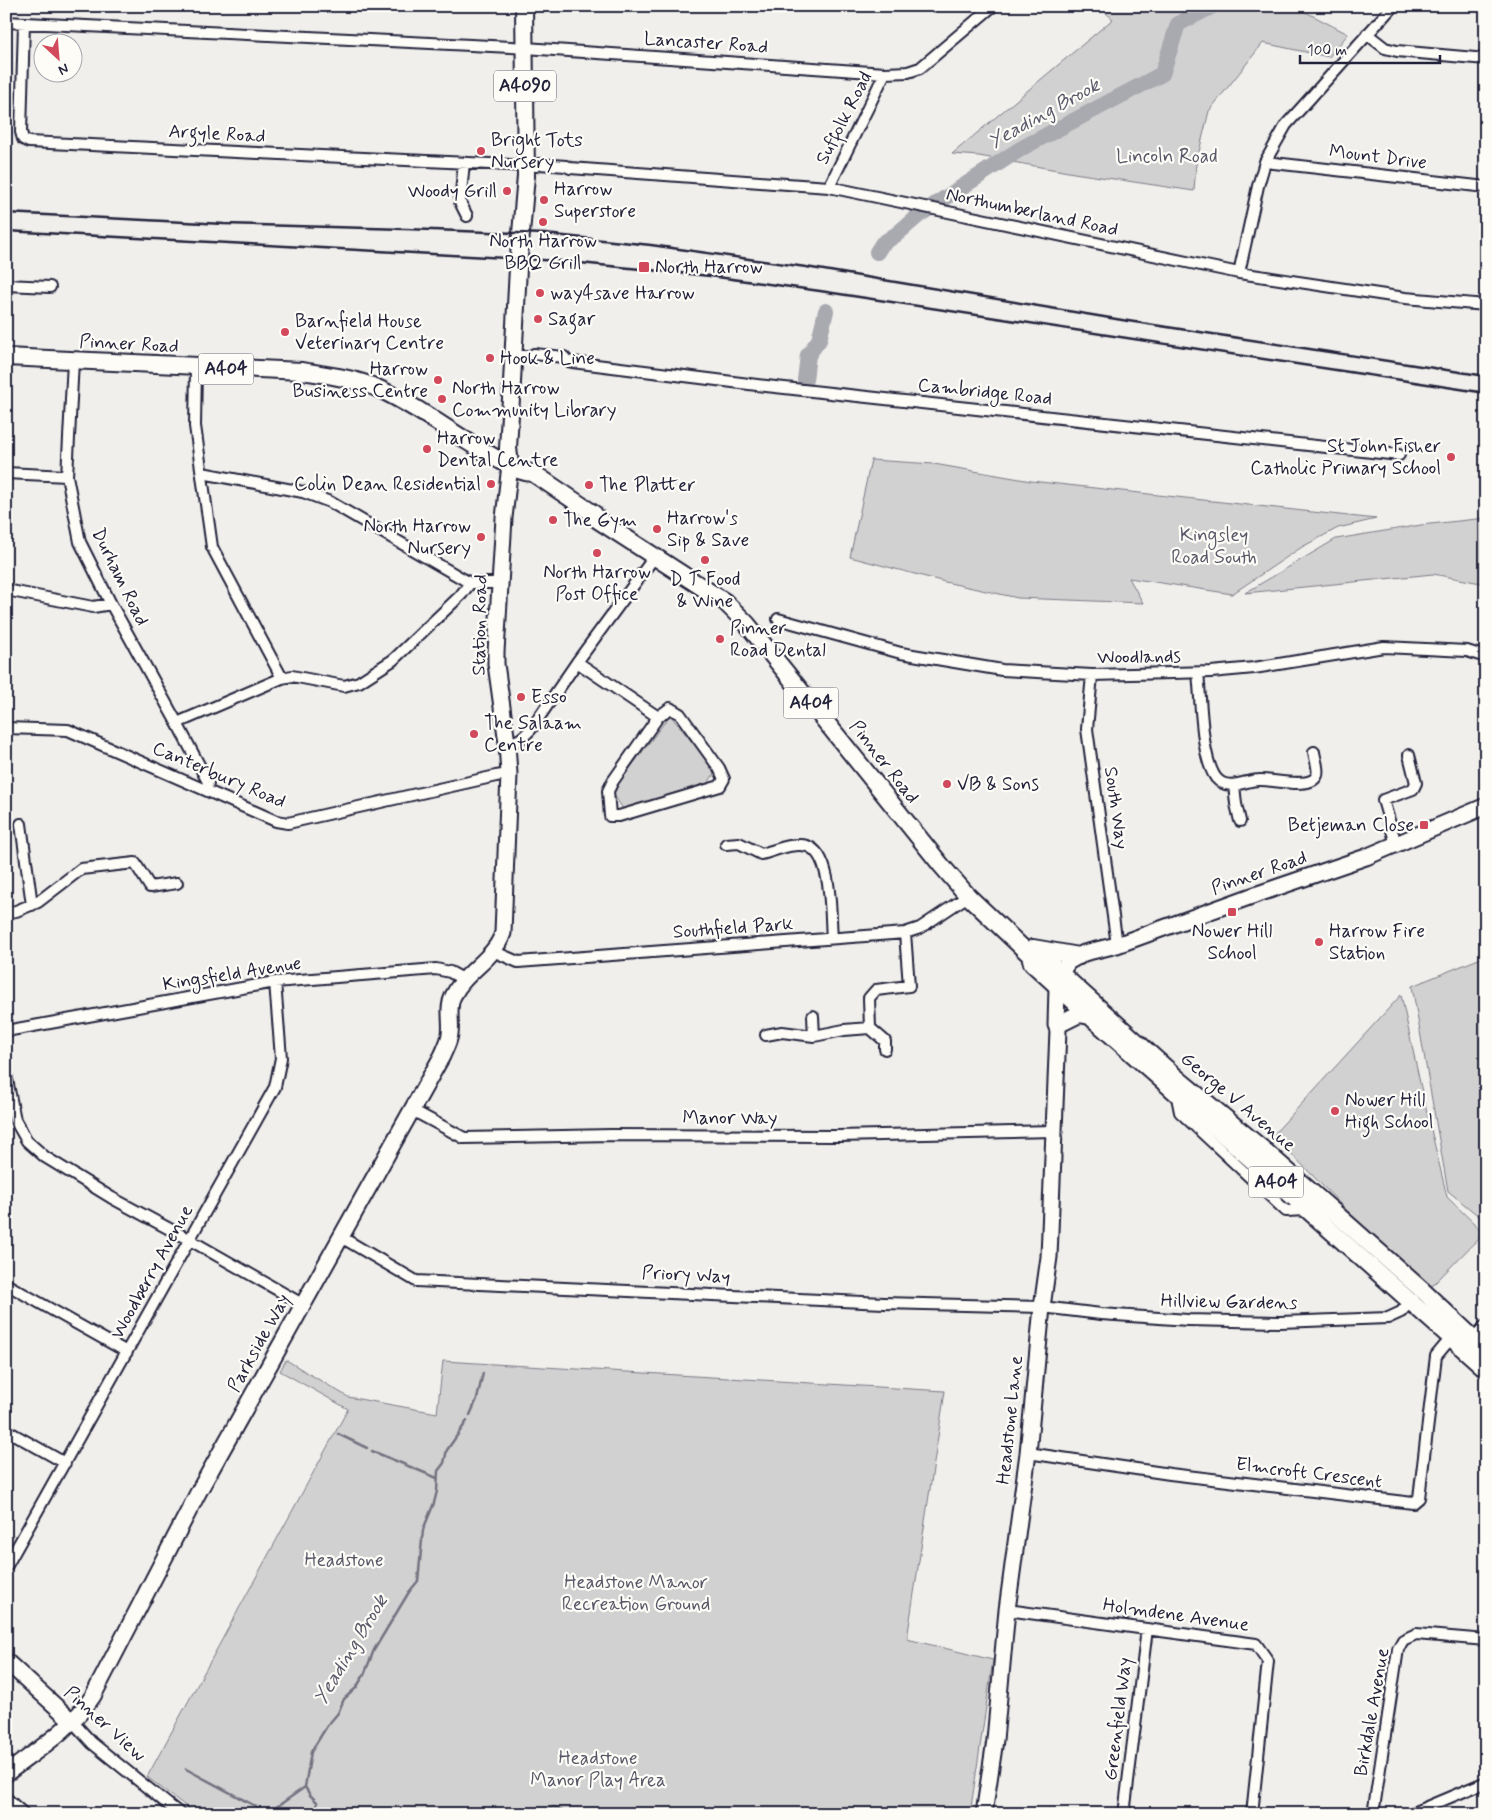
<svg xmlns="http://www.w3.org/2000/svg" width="1492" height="1820" viewBox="0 0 1492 1820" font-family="Mynerve,sans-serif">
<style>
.green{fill:#d2d1d1;stroke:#7a7a86}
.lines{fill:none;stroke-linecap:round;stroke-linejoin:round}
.stream{stroke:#737381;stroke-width:2.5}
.river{stroke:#a9a9b0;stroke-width:16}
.street-casing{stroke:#22223b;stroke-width:14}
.secondary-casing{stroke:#22223b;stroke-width:19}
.primary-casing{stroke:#22223b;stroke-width:20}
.street{stroke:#fdfcf7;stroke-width:10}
.secondary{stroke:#fdfcf7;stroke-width:15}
.primary{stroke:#fdfcf7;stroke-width:16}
.rail{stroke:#22223b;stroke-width:2.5}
.poi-dot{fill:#d1495b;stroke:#fdfcf7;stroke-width:2}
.labels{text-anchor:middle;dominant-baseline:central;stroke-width:4.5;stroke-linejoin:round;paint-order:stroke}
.shield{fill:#fdfcf7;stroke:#646373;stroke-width:1}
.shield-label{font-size:18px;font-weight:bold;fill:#22223b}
.street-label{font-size:19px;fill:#22223b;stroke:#fdfcf7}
.poi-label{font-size:19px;fill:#22223b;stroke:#fdfcf7;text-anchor:start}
.park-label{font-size:19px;fill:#575768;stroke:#fdfcf7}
.water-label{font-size:20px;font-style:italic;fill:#58586a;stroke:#fdfcf7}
</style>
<rect width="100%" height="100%" fill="#f0efec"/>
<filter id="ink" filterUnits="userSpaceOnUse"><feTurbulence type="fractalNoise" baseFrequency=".02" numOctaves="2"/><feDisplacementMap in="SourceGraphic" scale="10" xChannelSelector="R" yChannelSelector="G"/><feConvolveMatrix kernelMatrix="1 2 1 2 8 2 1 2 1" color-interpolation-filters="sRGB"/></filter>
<g filter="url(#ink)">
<path class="green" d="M1098 6H1294L1348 34 1329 57 1263 43 1209 111 1196 164 1194 191 1074 173 979 156 952 154 1113 19Z
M871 460 934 464 1031 481 1376 519 1338 528 1302 547 1232 594 1129 578 1143 603 1018 598 945 582 850 557Z
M1486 518V584L1433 574 1245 593 1336 539 1421 525Z
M670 715 716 771 708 783 623 809 612 792Z
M1486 956V1222L1448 1191 1412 986Z
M1401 995 1420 1083 1447 1197 1484 1233 1429 1289 1363 1227 1273 1135Z
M286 1360 348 1397 437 1413 443 1361 945 1391 907 1639 993 1660 970 1814H196L147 1777 348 1409 280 1371Z"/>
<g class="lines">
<path class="stream" d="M470 1415 477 1399 483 1373
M338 1434 367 1448
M372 1451 437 1478
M186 1769 268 1813 305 1787
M317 1814V1802L310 1795 305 1787 311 1752 327 1726 338 1713 344 1699 356 1688 364 1675 374 1650 409 1592 418 1581 423 1530 434 1503 437 1491 438 1471 444 1463 447 1450 467 1421
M536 1814 554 1807 565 1812H592L593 1814"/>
<path class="river" d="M877 252 882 244 897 234 919 215 1022 148 1162 74 1178 24 1213 6
M805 380 808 355 819 340 826 311"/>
<defs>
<path id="street" d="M6 22 511 47 885 73
M24 23 21 132 23 139 29 142 530 166
M1367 34 1385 48 1397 51 1486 59
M1265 162 1486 187
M464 163 460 202 467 216
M536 166 539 164 566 166 570 168 829 187 1239 273 1405 298 1486 305
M829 187 885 73 908 72 920 68 993 6
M1239 273 1258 186 1265 162 1286 125 1393 6
M6 285 50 287
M514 356H531L534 354 564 357 567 361 572 362 757 385 1399 455
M73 361 67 476 80 542 111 604 177 723 208 782 207 791
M196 368 195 426 212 547 282 678
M6 473 67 476
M202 473 303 492 330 502 470 583H500
M6 590 93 607 111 604
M778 619 901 653 1002 670 1092 675 1211 672 1254 668 1384 647 1467 651 1486 657
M577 662 658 717
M1198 673C1201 699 1201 758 1216 778 1228 792 1245 780 1259 780 1272 779 1312 790 1317 775 1319 769 1315 759 1314 752
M1092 675 1087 729 1117 945
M670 708 680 714 719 768 724 779 720 786 619 816H610L608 791 613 781 658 717Z
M177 723 282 678 292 676 344 686 359 682 393 660 461 595 470 583
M6 728 68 730 276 821 288 823 496 776 509 774
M507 743C521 741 522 738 531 729L577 662 655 556
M1234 785 1236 804 1240 821
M21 824 32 905
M726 844 739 843 761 854C774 851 793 842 807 846 833 854 830 916 832 938
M1396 844 1383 800 1413 789 1416 783 1409 755
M6 913 16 911 38 902 81 869 135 863 150 887 177 883
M493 951 518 962 905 933 920 928 968 896
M813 1016 814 1036
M870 1028 885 1041V1049
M6 1031 275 982 436 969 450 972 463 979
M766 1035 782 1032 814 1036 844 1030 870 1028 869 998 876 990 909 986 905 933
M6 1074 15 1120 27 1141 45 1157 112 1198 190 1240 304 1305
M1176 1092 1180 1112 1286 1211 1307 1210
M412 1110 464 1138 611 1135 838 1136 1054 1131
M341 1237 416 1281 884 1303 1042 1307 1101 1314 1188 1320 1280 1322 1388 1318 1401 1312 1410 1302
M6 1284 127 1352
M1473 1339 1486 1325
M6 1430 65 1463
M1028 1453 1170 1474 1413 1503 1419 1498 1436 1356 1451 1338
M6 1567 275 1087 281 1058 275 982
M1007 1610 1256 1644 1268 1661 1252 1814
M73 1722 92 1743 180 1814
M6 1798 24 1814
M1124 1814 1147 1629
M1375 1814 1374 1808 1398 1649 1403 1640 1416 1634 1486 1640
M1410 1814 1486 1782"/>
<path id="secondary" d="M6 1661 73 1722
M6 1774C37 1750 71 1729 93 1696L199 1491 442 1056C445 1049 449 1042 450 1034 452 1022 447 1008 453 996 465 971 494 960 503 933L509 774 507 743 496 664V652L504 518 510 465
M984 1814 995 1740 1007 1610 1028 1453 1042 1307 1049 1257 1058 1030 1056 1025 1057 987 1060 974 1068 962 1084 953 1117 945 1249 897 1366 857 1486 806"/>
<path id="primary" d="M6 357 302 371C327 375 353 378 377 388 422 408 461 441 505 463 515 468 522 473 533 473L594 514 598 520 725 602 747 624 941 865 968 896 1030 955 1032 963 1090 1016 1486 1369
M510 465 508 448 512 382 518 268 526 176 524 6
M1033 948 1079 956
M1030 955H1039L1049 963 1178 1079 1266 1152 1343 1220 1423 1291 1486 1350
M1063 1022 1079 1014 1090 1016"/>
</defs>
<use href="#street" class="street-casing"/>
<use href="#secondary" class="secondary-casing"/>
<use href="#primary" class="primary-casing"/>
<use href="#street" class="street"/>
<use href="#secondary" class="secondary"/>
<use href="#primary" class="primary"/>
<path class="rail" d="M6 213 224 224 405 229 545 234 651 245 806 267 1128 321 1486 376
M6 231 560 261 710 276 820 291 1486 393"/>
</g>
</g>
<g class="poi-dot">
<circle cx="481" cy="151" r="5"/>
<circle cx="507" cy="191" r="5"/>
<circle cx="544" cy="200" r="5"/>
<circle cx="543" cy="222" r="5"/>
<rect x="638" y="261" width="12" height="12" rx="2.5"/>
<circle cx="540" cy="293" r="5"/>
<circle cx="538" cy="319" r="5"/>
<circle cx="285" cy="332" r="5"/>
<circle cx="490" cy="358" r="5"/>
<circle cx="438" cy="380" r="5"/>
<circle cx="442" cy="399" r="5"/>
<circle cx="427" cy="449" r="5"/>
<circle cx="1451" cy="457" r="5"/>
<circle cx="491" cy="484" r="5"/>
<circle cx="589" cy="485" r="5"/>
<circle cx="553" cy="520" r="5"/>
<circle cx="657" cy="529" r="5"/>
<circle cx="481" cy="537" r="5"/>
<circle cx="597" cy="553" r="5"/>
<circle cx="705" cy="560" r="5"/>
<circle cx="720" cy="639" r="5"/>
<circle cx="521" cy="697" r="5"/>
<circle cx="474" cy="734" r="5"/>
<circle cx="947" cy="784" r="5"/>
<rect x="1419" y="820" width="10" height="10" rx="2.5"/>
<rect x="1227" y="907" width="10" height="10" rx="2.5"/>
<circle cx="1319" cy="942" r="5"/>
<circle cx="1335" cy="1111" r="5"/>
</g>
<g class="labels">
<g class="shield">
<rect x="494" y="70.5" width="62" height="31" rx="4"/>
<rect x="198.5" y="353.5" width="55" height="31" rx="4"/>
<rect x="783.5" y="687.5" width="55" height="31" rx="4"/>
<rect x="1248.5" y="1166.5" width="55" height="31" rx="4"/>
</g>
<g class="shield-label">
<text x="525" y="86">A4090</text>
<text x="226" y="369">A404</text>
<text x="811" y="703">A404</text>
<text x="1276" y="1182">A404</text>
</g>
<g class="street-label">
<text transform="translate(706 43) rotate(4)">Lancaster Road</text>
<text transform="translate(844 118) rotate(-63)">Suffolk Road</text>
<text transform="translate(217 134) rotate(3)">Argyle Road</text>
<text transform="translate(1378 157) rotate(7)">Mount Drive</text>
<text transform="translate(1032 212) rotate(12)">Northumberland Road</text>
<text transform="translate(129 344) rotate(3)">Pinner Road</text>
<text transform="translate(985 392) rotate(6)">Cambridge Road</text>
<text transform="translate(120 577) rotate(64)">Durham Road</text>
<text transform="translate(480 625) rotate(-89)">Station Road</text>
<text transform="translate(1139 657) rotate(-1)">Woodlands</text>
<text transform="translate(884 762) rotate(52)">Pinner Road</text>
<text transform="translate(219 775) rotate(23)">Canterbury Road</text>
<text transform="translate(1116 808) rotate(82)">South Way</text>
<text transform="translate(1259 873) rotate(-19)">Pinner Road</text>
<text transform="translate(733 928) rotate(-4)">Southfield Park</text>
<text transform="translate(232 974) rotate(-9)">Kingsfield Avenue</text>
<text transform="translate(1238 1102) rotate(40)">George V Avenue</text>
<text x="730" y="1118">Manor Way</text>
<text transform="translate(152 1272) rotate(-61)">Woodberry Avenue</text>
<text transform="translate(686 1275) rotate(3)">Priory Way</text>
<text transform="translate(1229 1302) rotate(1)">Hillview Gardens</text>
<text transform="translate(259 1343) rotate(-61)">Parkside Way</text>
<text transform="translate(1010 1420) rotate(-84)">Headstone Lane</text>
<text transform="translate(1309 1473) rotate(7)">Elmcroft Crescent</text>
<text transform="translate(1176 1615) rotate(8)">Holmdene Avenue</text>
<text transform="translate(1372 1712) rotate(-80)">Birkdale Avenue</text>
<text transform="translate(1118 1719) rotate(-83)">Greenfield Way</text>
<text transform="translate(105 1724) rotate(42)">Pinner View</text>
</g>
<g class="poi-label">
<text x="491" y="140">Bright Tots<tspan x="491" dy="22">Nursery</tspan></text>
<text x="554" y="189">Harrow<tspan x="554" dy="22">Superstore</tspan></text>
<text x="497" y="191" text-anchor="end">Woody Grill</text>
<text x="543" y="241" text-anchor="middle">North Harrow<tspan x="543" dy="22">BBQ Grill</tspan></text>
<text x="655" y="267">North Harrow</text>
<text x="550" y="293">way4save Harrow</text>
<text x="548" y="319">Sagar</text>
<text x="295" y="321">Barnfield House<tspan x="295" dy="22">Veterinary Centre</tspan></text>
<text x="500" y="358">Hook &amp; Line</text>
<text x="428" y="369" text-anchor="end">Harrow<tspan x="428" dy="22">Business Centre</tspan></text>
<text x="452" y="388">North Harrow<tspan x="452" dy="22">Community Library</tspan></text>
<text x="437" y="438">Harrow<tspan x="437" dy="22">Dental Centre</tspan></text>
<text x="1441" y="446" text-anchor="end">St John Fisher<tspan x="1441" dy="22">Catholic Primary School</tspan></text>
<text x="481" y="484" text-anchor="end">Colin Dean Residential</text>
<text x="599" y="485">The Platter</text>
<text x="667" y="518">Harrow's<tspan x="667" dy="22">Sip &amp; Save</tspan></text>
<text x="563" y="520">The Gym</text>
<text x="471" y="526" text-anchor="end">North Harrow<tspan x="471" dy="22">Nursery</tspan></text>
<text x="597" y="572" text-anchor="middle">North Harrow<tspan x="597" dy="22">Post Office</tspan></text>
<text x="705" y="579" text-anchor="middle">D T Food<tspan x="705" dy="22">&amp; Wine</tspan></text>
<text x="730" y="628">Pinner<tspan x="730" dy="22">Road Dental</tspan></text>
<text x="531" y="697">Esso</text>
<text x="484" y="723">The Salaam<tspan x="484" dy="22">Centre</tspan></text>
<text x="957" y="784">VB &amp; Sons</text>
<text x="1414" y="825" text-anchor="end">Betjeman Close</text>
<text x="1232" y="931" text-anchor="middle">Nower Hill<tspan x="1232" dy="22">School</tspan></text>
<text x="1329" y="931">Harrow Fire<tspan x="1329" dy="22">Station</tspan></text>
<text x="1345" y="1100">Nower Hill<tspan x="1345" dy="22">High School</tspan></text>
</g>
<g class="park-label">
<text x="1167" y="156">Lincoln Road</text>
<text x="1214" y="535">Kingsley<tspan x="1214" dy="22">Road South</tspan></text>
<text x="344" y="1560">Headstone</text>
<text x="636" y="1582">Headstone Manor<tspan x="636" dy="22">Recreation Ground</tspan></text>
<text x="598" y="1758">Headstone<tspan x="598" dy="22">Manor Play Area</tspan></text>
</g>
<g class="water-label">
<text transform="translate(1044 114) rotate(-29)">Yeading Brook</text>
<text transform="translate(351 1650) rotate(-59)">Yeading Brook</text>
</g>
</g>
<rect width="1492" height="1820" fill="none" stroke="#fdfcf7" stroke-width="25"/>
<rect x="12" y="12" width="1467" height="1795" fill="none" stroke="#22223b" stroke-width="2" filter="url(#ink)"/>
<g transform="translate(58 58) rotate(154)"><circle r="24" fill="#fdfcf7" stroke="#a5a5ac"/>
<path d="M0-4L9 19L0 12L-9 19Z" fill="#d1495b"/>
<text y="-8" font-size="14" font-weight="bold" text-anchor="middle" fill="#22223b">N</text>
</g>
<path d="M1300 55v8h140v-8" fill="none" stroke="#22223b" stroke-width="2.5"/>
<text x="1307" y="55" font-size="15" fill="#22223b" stroke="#fdfcf7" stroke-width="4" paint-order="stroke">100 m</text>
</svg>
